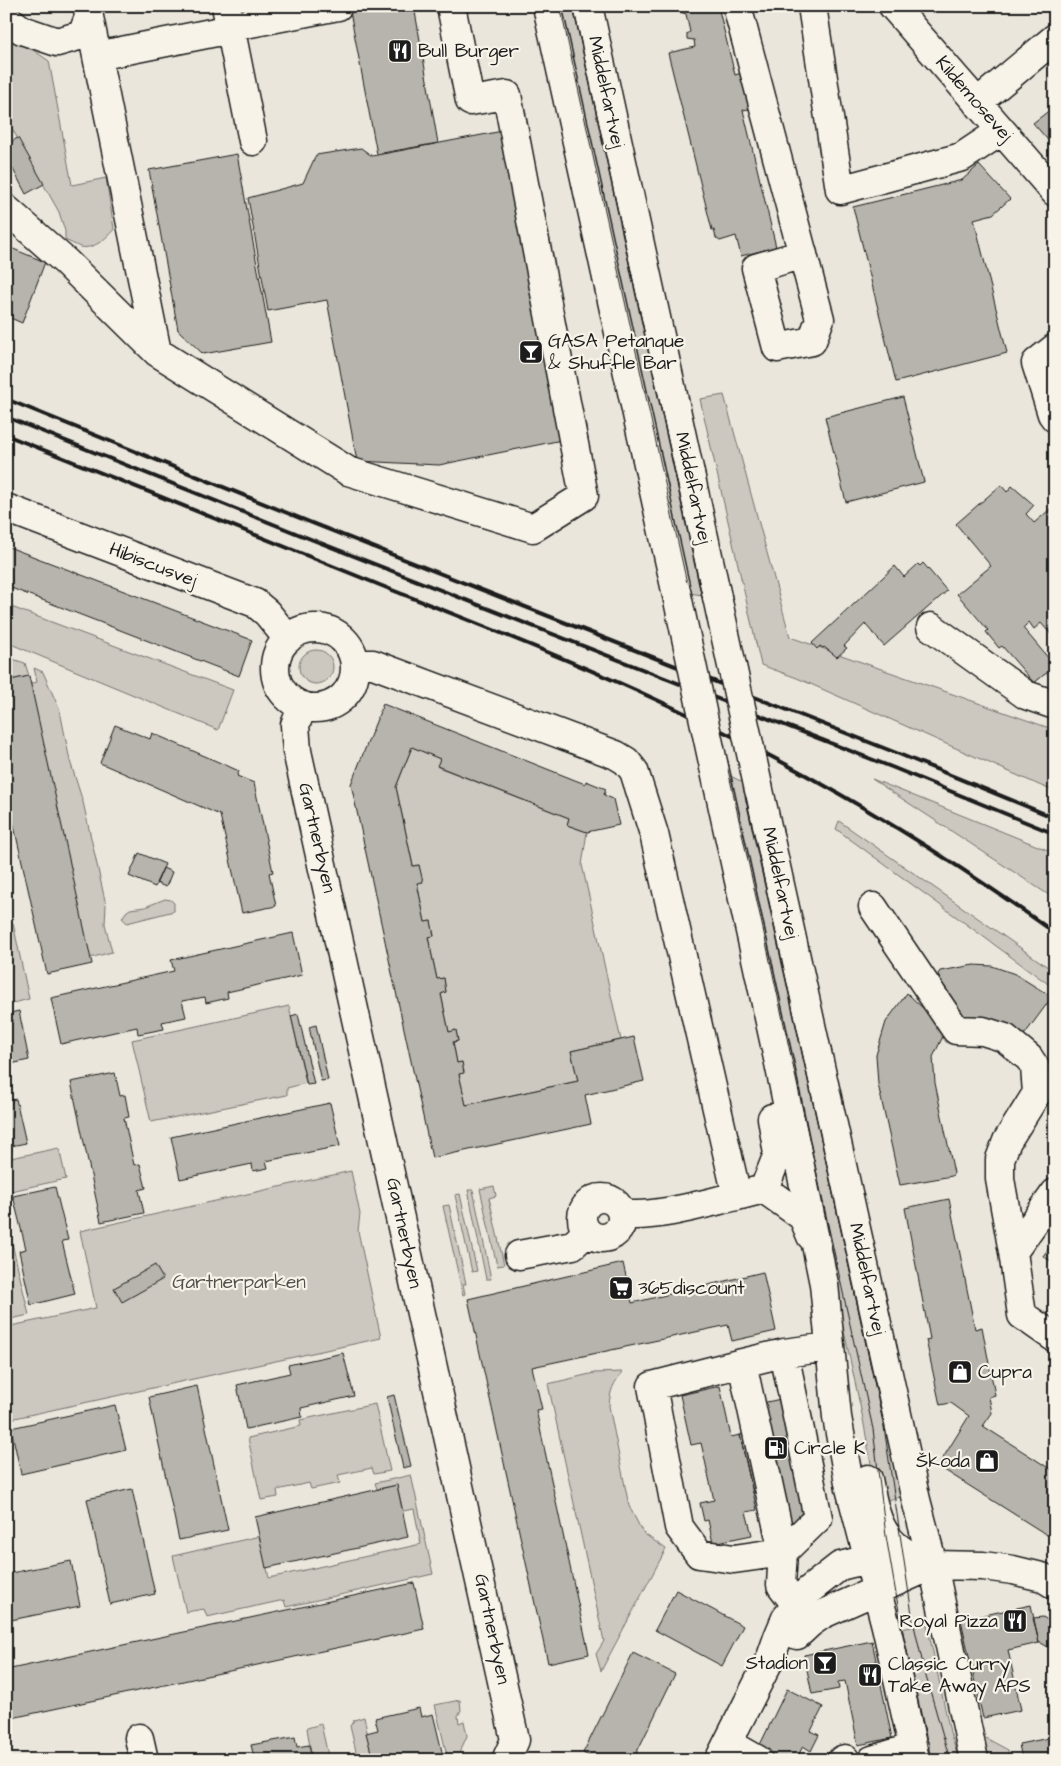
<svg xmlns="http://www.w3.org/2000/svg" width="1061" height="1766" viewBox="0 0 1061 1766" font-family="'Architects Daughter',sans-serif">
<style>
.green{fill:#ccc8c0;stroke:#74726e}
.building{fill:#b6b4ac;stroke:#1c1c1c}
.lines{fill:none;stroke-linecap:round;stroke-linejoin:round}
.minor-casing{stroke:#1c1c1c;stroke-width:31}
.minor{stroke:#f7f3e8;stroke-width:28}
.tram{stroke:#1c1c1c;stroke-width:1}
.rail{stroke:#1c1c1c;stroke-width:4}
.minor-bridge-casing{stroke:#1c1c1c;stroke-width:31;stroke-linecap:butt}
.minor-bridge{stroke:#f7f3e8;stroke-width:28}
.labels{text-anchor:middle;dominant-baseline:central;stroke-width:4.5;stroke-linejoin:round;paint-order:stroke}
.poi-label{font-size:19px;fill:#1c1c1c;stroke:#f7f3e8;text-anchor:start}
.street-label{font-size:19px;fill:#1c1c1c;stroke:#f7f3e8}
.park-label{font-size:19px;fill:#51504d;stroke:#f7f3e8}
</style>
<rect width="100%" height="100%" fill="#eae6dc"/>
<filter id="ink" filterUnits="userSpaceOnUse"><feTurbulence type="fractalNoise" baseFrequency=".02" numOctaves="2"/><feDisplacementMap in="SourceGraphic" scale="10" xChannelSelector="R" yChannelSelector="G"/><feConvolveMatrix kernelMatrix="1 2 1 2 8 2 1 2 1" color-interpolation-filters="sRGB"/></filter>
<g filter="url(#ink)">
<path class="green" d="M554 6H579L708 596 683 592Z
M6 31 49 61 72 185 106 178 114 229C106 239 93 250 80 247 75 245 70 242 65 240V231L59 212 6 118Z
M724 395 790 637 1055 730V792L797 678 761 665 700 399Z
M6 605 233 690 218 730 6 642Z
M299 667a17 17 0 1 1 34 0a17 17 0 1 1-34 0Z
M6 657 25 663 29 676 6 681Z
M34 668 43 672 60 711 70 761 83 802 106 905 105 924 112 952 90 958 30 684 37 682Z
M412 747 440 759 438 767 569 818 567 825 587 832 582 865 621 1040 571 1051 578 1081 466 1105 459 1074 464 1072 462 1062 457 1063 453 1042 458 1041 456 1030 449 1032 441 994 446 992 444 978 437 979 428 937 434 936 431 921 425 922 417 883 419 865 413 866 396 787Z
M723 772 750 786 901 1497 878 1502 863 1419Z
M872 779 1055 853V899Z
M839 821 1055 972V989L836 829Z
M165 899 171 900 174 903V911L127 923 122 918 126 912 130 909 145 907Z
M13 923 29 999 6 1005V925Z
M289 1006 306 1083 287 1088V1095L151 1122 132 1040Z
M59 1148 66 1179 6 1192V1159Z
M351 1171 360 1214 358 1231 381 1338 6 1420V1327L96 1308 80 1231Z
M494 1186 496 1196 489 1198 504 1265 497 1266 480 1189Z
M468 1190H473L491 1279H486Z
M460 1194 477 1271 472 1272 455 1195Z
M449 1205 466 1284H463L465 1294 463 1295 443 1206Z
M6 1218 29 1315 6 1320Z
M623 1372C613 1383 610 1391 609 1406L629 1506 643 1533 666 1549 601 1671 596 1654 604 1641 548 1384 594 1373Z
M375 1404 390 1471 374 1474 372 1468 338 1475 340 1483 311 1489 309 1483 277 1490 278 1497 261 1500 248 1438 301 1426 300 1420Z
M411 1475 433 1574 286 1607 284 1600 207 1617 204 1609 186 1612 173 1556 260 1536 269 1578 421 1544 414 1509 403 1511 397 1485 377 1489 375 1483Z
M927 1624 950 1732 959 1760H924L896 1630Z
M460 1700 461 1710 458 1716 459 1723 464 1721 467 1736 456 1760H448L435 1705Z
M364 1717 373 1760H358L350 1726 354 1720Z
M321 1724 329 1760H312L307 1728Z
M982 1736 1008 1750 1010 1760 994 1759 986 1750Z"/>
<path class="building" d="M349 6H414L438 143 377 154Z
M681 6H718L735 75 741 73 749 109 743 110 776 247 741 256 736 236 720 241 716 238 714 230H712L668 53 695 47 694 40 687 39V34L690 32 686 14 680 12Z
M1055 106V148L1033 123Z
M508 130 562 440 439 465 357 461 327 300 268 311 248 198 303 183 316 155 361 148 372 156Z
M18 138 44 184 26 194 6 156V144Z
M237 154 271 342 203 354 178 330 149 170Z
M979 165 1010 199 993 214 974 219 1007 353 896 382 853 207 962 180Z
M6 246 45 262 22 323 6 316Z
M903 397 924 482 846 502 825 417Z
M1001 485 1007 492 1012 486 1034 505 1026 514 1034 523 1055 505V639L1041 623 1034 629 1029 622 1023 628 1055 666 1034 683 1002 646 999 648 986 632 988 630 957 594 991 566 956 524Z
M6 546 252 640 239 676 6 586Z
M923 563 947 591 884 646 865 624 844 646 847 648 837 657 824 647 823 648 820 646 817 649 812 643 895 566 904 577 918 564 920 566Z
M29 676 92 964 47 974 6 790V681Z
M383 704 585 784 586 781 606 789 604 795 613 799 619 825 587 832 567 825 569 818 437 766 440 759 412 747 396 787 413 866 419 865 423 882 417 883 425 922 431 921 434 936 428 937 437 979 444 978 446 992 441 994 449 1032 456 1030 458 1041 453 1042 457 1063 462 1062 464 1073 459 1074 466 1105 578 1081 571 1051 634 1037 644 1081 585 1095 591 1124 432 1158 351 784Z
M115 725 150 739 152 733 239 771 237 776 254 783 273 872 269 873 276 906 242 913 220 815 100 763Z
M139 853 165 864 155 887 129 876Z
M163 868 172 872 166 887 156 883Z
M293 933 302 975 227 992 228 998 206 1003 205 997 182 1001 186 1017 162 1022 164 1029 138 1034 137 1027 61 1044 51 998 174 971 171 960Z
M974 965 992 966 1015 974 1052 997 1019 1042 956 1022 938 974 940 971Z
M907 993 946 1030 933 1057 935 1083 954 1173 952 1176 900 1185 878 1084 876 1055 886 1022Z
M19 1011 29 1060 6 1065V1014Z
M298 1014 314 1084 307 1085 291 1016Z
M316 1025 328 1080 321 1081 309 1027Z
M115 1073 120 1096 125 1095 129 1117 124 1118 134 1165 140 1164 146 1188 139 1190 144 1213 101 1222 71 1082Z
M16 1099 26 1143 11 1146 12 1151 6 1153V1101Z
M330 1103 340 1146 266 1161 268 1168 253 1171 252 1164 180 1179 171 1137Z
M55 1187 68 1240 62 1241 75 1294 31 1305 19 1251 26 1249 13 1196Z
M949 1199 975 1329 982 1327 995 1395 989 1397 992 1413 983 1426 1055 1472V1540L938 1466 969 1416 951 1403 940 1405 926 1340 930 1339 905 1208Z
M1055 1240V1264L1043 1256Z
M623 1263 632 1303 763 1272 776 1331 732 1341 728 1325 532 1367 542 1409 536 1410 589 1654 548 1663 468 1299Z
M155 1265 163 1279 122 1302 114 1288Z
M343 1353 354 1396 301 1408 302 1417 246 1429 237 1385 290 1373 288 1365Z
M197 1386 228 1530 179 1540 149 1397Z
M720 1386 731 1437 740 1435 757 1510 746 1512 752 1535 713 1543 708 1520 704 1521 700 1503 714 1500 701 1443 691 1445 680 1395Z
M394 1395 411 1466 403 1468 387 1397Z
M781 1399 809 1522 782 1528 773 1489 753 1493 740 1435 763 1430 757 1404Z
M115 1405 126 1450 21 1474 11 1428Z
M397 1485 408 1537 266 1568 255 1517Z
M132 1489 155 1594 110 1604 87 1499Z
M71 1561 80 1606 6 1621V1574Z
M414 1583 424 1629 12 1718 6 1689V1670Z
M676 1590 743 1626 722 1666 655 1630Z
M1031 1605 1039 1643 1008 1650 1021 1710 983 1718 961 1620Z
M1043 1617 1055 1625V1651L1041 1643H1039L1033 1618Z
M872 1641 892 1738 858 1745 845 1681 838 1682 839 1689 812 1694 804 1655Z
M633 1653 675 1674 633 1760H597L583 1753Z
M787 1689 823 1707 811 1731 819 1735 811 1751 803 1746 796 1760H774L757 1751Z
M419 1708 421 1717 433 1714 444 1760H373L366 1733 378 1730 375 1718Z
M295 1737 297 1747 309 1745 312 1760H241L254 1757 251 1745Z
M1054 1737 1055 1760H1022L1019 1744Z"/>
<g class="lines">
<defs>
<path id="minor" d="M226 6 253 141
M547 6 676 591
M588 6 717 597
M737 6 820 319 812 341 777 348 756 268 803 254
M812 6 840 190 962 157 1001 131
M893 6 1055 192
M89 17 157 352
M6 18 22 30 57 42 82 35 89 17 88 8
M230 27 338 6
M97 56 231 29
M977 103 1055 38
M6 209 66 262 157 352 348 471 533 528 584 496 507 95 470 101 451 6
M1055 348 1036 363 1052 414 1055 418
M6 508 255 603 267 613 288 639
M931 627 1026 695 1055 705
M275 668a40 40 0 1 1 80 0a40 40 0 1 1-80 0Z
M355 664H373L616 755 626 761 634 771 654 834 737 1196 764 1189
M303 706 295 725 297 751 515 1740 506 1760
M714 767 779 1063 824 1284 837 1417 850 1488 886 1626 916 1760
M759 790 916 1500 933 1565 974 1760
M873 907 956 1030 983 1031 1005 1038 1029 1058 1035 1067 1037 1093 1007 1141 1000 1159V1179L1013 1252
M764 1189 778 1154 772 1118
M764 1189 803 1217 811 1236
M1055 1193 1013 1252 1022 1315 1055 1338
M582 1218a20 20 0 1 1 40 0a20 20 0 1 1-40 0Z
M623 1214C653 1219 706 1203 737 1196
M519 1255 573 1245 587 1232
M742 1363 652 1386 679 1527 699 1554 734 1559 783 1552 818 1518 784 1353
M868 1479C873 1506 878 1536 903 1551 910 1555 918 1558 925 1561
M810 1623 781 1585 783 1552 742 1363 784 1353 829 1347
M797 1635 810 1623 823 1614 931 1566
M139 1738 144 1760
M728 1743 758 1760
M719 1760 771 1657 778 1637 786 1618 808 1591 840 1566 868 1559 933 1565 983 1566 1013 1570 1042 1577 1055 1585
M842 1760 845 1759
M872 1760 914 1747"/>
</defs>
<use href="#minor" class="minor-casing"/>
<use href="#minor" class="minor"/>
<path class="tram" d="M560 6 873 1429 886 1536 901 1623 930 1760
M573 6 884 1427 913 1621 925 1673 950 1760"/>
<path class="rail" d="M6 399 312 523 899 754 1055 818
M6 417 308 538 894 768 1055 834
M6 435C135 486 263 538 392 590 486 627 581 664 672 707 807 770 934 846 1055 933"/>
<defs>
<path id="minor-bridge" d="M676 591 714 767
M717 597 759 790"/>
</defs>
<use href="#minor-bridge" class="minor-bridge-casing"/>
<use href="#minor-bridge" class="minor-bridge"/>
</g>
</g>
<defs>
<symbol id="restaurant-square" viewBox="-11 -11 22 22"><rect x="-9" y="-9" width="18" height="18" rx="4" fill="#1c1c1c" stroke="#f7f3e8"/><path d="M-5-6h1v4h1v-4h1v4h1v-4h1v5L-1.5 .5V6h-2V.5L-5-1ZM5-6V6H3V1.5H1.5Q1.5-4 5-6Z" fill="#fff"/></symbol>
<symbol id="bar-square" viewBox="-11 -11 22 22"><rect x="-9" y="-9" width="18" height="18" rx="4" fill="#1c1c1c" stroke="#f7f3e8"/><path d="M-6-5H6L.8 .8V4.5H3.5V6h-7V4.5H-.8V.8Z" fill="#fff"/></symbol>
<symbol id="supermarket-square" viewBox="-11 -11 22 22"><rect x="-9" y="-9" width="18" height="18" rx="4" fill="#1c1c1c" stroke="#f7f3e8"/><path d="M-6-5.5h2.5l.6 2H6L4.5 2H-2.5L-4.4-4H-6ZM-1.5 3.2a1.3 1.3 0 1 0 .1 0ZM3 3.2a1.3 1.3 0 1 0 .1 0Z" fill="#fff"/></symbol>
<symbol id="shop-square" viewBox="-11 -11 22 22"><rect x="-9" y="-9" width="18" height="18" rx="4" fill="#1c1c1c" stroke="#f7f3e8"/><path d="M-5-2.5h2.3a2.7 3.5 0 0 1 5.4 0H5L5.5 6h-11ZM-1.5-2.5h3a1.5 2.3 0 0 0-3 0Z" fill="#fff"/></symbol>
<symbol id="fuel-square" viewBox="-11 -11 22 22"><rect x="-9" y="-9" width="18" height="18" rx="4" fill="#1c1c1c" stroke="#f7f3e8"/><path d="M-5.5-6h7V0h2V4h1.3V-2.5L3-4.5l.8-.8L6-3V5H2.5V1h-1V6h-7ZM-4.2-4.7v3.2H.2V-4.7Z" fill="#fff"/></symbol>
</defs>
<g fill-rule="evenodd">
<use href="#restaurant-square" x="386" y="37" width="28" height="28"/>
<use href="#bar-square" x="517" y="338" width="28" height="28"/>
<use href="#supermarket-square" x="607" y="1274" width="28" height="28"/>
<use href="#shop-square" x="946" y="1358" width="28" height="28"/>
<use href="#fuel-square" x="762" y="1434" width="28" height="28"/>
<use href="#shop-square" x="973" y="1447" width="28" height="28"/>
<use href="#restaurant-square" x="1001" y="1607" width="28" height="28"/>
<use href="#bar-square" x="811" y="1649" width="28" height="28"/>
<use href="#restaurant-square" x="856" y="1661" width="28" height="28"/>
</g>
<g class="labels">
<g class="poi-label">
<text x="418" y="51">Bull Burger</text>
<text x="548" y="341">GASA Petanque<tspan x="548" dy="22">&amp; Shuffle Bar</tspan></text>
<text x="638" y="1288">365discount</text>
<text x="978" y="1372">Cupra</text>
<text x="794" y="1448">Circle K</text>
<text x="970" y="1461" text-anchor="end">Škoda</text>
<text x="998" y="1621" text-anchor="end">Royal Pizza</text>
<text x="808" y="1663" text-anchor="end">Stadion</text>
<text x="888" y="1664">Classic Curry<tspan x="888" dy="22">Take Away APS</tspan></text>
</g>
<g class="street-label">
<text transform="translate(606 92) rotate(78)">Middelfartvej</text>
<text transform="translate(974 99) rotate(49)">Kildemosevej</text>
<text transform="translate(693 488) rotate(78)">Middelfartvej</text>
<text transform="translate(153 565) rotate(21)">Hibiscusvej</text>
<text transform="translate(317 838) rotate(77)">Gartnerbyen</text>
<text transform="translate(780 883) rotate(78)">Middelfartvej</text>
<text transform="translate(404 1233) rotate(78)">Gartnerbyen</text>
<text transform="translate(867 1279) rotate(78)">Middelfartvej</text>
<text transform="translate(492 1629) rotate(78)">Gartnerbyen</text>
</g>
<g class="park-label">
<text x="239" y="1282">Gartnerparken</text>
</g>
</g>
<rect width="1061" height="1766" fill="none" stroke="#f7f3e8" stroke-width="25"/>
<rect x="12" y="12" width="1036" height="1741" fill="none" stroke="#1c1c1c" stroke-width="2" filter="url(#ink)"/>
</svg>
